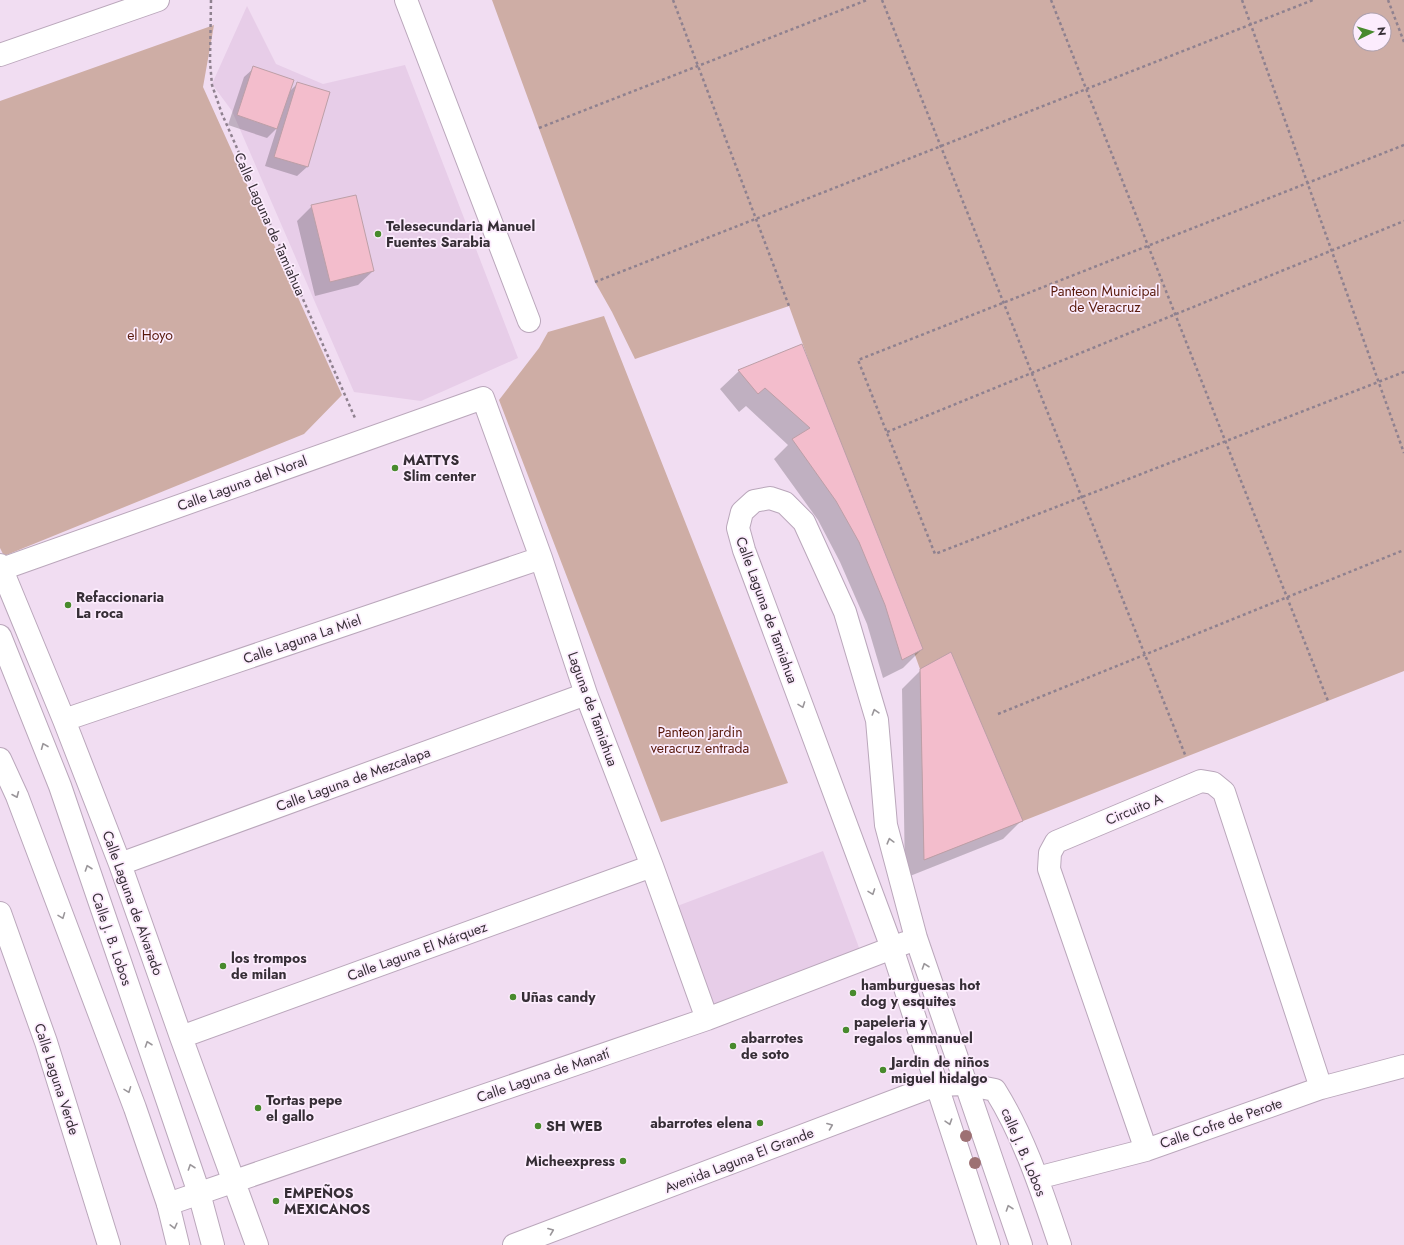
<svg xmlns="http://www.w3.org/2000/svg" width="1404" height="1245" viewBox="0 0 1404 1245" font-family="Jost,sans-serif">
<style>
.built{fill:#e7cde8}
.green{fill:#ceada5;fill-rule:evenodd}
.shadow{fill:#0003}
.building{fill:#f3bdcc;stroke:#bc9fa7}
.lines{fill:none;stroke-linecap:round;stroke-linejoin:round}
.street-casing{stroke:#baa7bb;stroke-width:24}
.secondary-casing{stroke:#baa7bb;stroke-width:24}
.path{stroke:#8f818f;stroke-width:2.5;stroke-dasharray:3 3;stroke-linecap:butt}
.street{stroke:#fff;stroke-width:22}
.secondary{stroke:#fff;stroke-width:22}
.tree{fill:#9d7173}
.oneway{stroke:#9a969a}
.poi-dot{fill:#488a2d;stroke:#fcecfd;stroke-width:1.5}
.labels{text-anchor:middle;dominant-baseline:central;stroke-width:3.5;stroke-linejoin:round;paint-order:stroke}
.street-label{font-size:14px;fill:#362e36;stroke:#fcecfd}
.poi-label{font-size:14px;font-weight:bold;fill:#362e36;stroke:#fcecfd;text-anchor:start}
.park-label{font-size:14px;fill:#58190b;stroke:#fcecfd}
</style>
<rect width="100%" height="100%" fill="#f1ddf2"/>
<path class="built" d="M247 6 276 64 323 84 405 65 518 358 421 401 354 392 232 111 212 84Z
M823 851 861 953 710 1010 672 908Z"/>
<path class="green" d="M492 0H1404V671L924 860 920 669 789 306 635 359 612 312 595 282ZM1360 20H1384V44H1360Z
M214 25 203 87 342 395 304 434 4 556 0 548V101Z
M604 316 788 783 661 822 499 400 539 348 548 332Z"/>
<path class="shadow" d="M254 68 289 92 297 84 329 93 307 167 297 176 265 166 277 128 267 138 228 125 244 77Z
M312 206 373 271 358 285 315 296 297 221Z
M801 345 922 649 903 668 883 678 867 624 840 562 818 520 774 459 788 445 746 406 739 412 720 389 739 371Z
M921 670 1022 820 1003 839 905 878 902 689Z"/>
<path class="building" d="M253 66 294 80 277 129 237 115Z
M297 82 330 92 308 167 274 157Z
M356 195 374 271 330 282 311 205Z
M802 344 923 649 902 660 885 605 859 542 836 501 792 439 810 428 765 388 758 394 738 370Z
M951 652 1023 821 924 860 920 669Z"/>
<g class="lines">
<defs>
<path id="street" d="M406 0 529 321
M0 55 158 0
M0 565 64 720 120 864 181 1037 257 1245
M2 569 483 398 541 558 586 694 652 866 707 1019
M64 720 541 558
M120 864 586 694
M0 913 46 1042 109 1245
M181 1037 652 866
M1146 1150 1049 869 1050 853 1056 842 1201 781 1213 783 1224 792 1321 1088
M1037 1178 1146 1150 1321 1088 1404 1066
M168 1204 707 1019 905 943
M514 1245 936 1085 965 1084 995 1090C1025 1138 1042 1192 1060 1245
M989 1245 892 948 744 550 738 528 742 512 754 501 770 498 785 503 804 522 845 612 877 720 886 825 916 938 1021 1245"/>
<path id="secondary" d="M0 636 60 786 199 1193 213 1245
M0 759 17 796 135 1108 168 1204 178 1245"/>
</defs>
<use href="#street" class="street-casing"/>
<use href="#secondary" class="secondary-casing"/>
<path class="path" d="M211 0 210 62 212 85 222 114 355 418
M673 0 789 306
M882 0 1186 757
M1051 0 1328 701
M1242 0 1404 453
M1388 0 1404 42
M539 128 867 0
M1404 145 858 360 935 554 1404 372
M595 282 1313 0
M887 432 1404 221
M998 714 1404 550"/>
<use href="#street" class="street"/>
<use href="#secondary" class="secondary"/>
</g>
<g class="tree">
<circle cx="966" cy="1136" r="6"/>
<circle cx="975" cy="1163" r="6"/>
</g>
<defs><path id="oneway-chevron" d="M-2-3.5L2.5 0L-2 3.5" fill="none" stroke-width="1.6" stroke-linecap="round" stroke-linejoin="round"/></defs>
<g class="oneway">
<use href="#oneway-chevron" transform="translate(802 705) rotate(70)"/>
<use href="#oneway-chevron" transform="translate(875 712) rotate(-107)"/>
<use href="#oneway-chevron" transform="translate(44 746) rotate(-112)"/>
<use href="#oneway-chevron" transform="translate(16 795) rotate(67)"/>
<use href="#oneway-chevron" transform="translate(890 841) rotate(-105)"/>
<use href="#oneway-chevron" transform="translate(88 868) rotate(-109)"/>
<use href="#oneway-chevron" transform="translate(872 892) rotate(70)"/>
<use href="#oneway-chevron" transform="translate(62 916) rotate(69)"/>
<use href="#oneway-chevron" transform="translate(925 966) rotate(-109)"/>
<use href="#oneway-chevron" transform="translate(148 1044) rotate(-109)"/>
<use href="#oneway-chevron" transform="translate(128 1090) rotate(69)"/>
<use href="#oneway-chevron" transform="translate(949 1122) rotate(72)"/>
<use href="#oneway-chevron" transform="translate(830 1126) rotate(-21)"/>
<use href="#oneway-chevron" transform="translate(191 1167) rotate(-109)"/>
<use href="#oneway-chevron" transform="translate(1009 1208) rotate(-109)"/>
<use href="#oneway-chevron" transform="translate(174 1226) rotate(76)"/>
<use href="#oneway-chevron" transform="translate(551 1231) rotate(-21)"/>
</g>
<g class="poi-dot">
<circle cx="378" cy="234" r="4"/>
<circle cx="395" cy="468" r="4"/>
<circle cx="68" cy="605" r="4"/>
<circle cx="223" cy="966" r="4"/>
<circle cx="853" cy="993" r="4"/>
<circle cx="513" cy="997" r="4"/>
<circle cx="846" cy="1030" r="4"/>
<circle cx="733" cy="1046" r="4"/>
<circle cx="883" cy="1070" r="4"/>
<circle cx="258" cy="1108" r="4"/>
<circle cx="760" cy="1123" r="4"/>
<circle cx="538" cy="1126" r="4"/>
<circle cx="623" cy="1161" r="4"/>
<circle cx="276" cy="1201" r="4"/>
</g>
<g class="labels">
<g class="street-label">
<text transform="translate(270 224) rotate(66)">Calle Laguna de Tamiahua</text>
<text transform="translate(242 483) rotate(-20)">Calle Laguna del Noral</text>
<text transform="translate(767 610) rotate(70)">Calle Laguna de Tamiahua</text>
<text transform="translate(302 639) rotate(-19)">Calle Laguna La Miel</text>
<text transform="translate(593 709) rotate(70)">Laguna de Tamiahua</text>
<text transform="translate(353 779) rotate(-20)">Calle Laguna de Mezcalapa</text>
<text transform="translate(1134 809) rotate(-23)">Circuito A</text>
<text transform="translate(133 903) rotate(70)">Calle Laguna de Alvarado</text>
<text transform="translate(112 939) rotate(71)">Calle J. B. Lobos</text>
<text transform="translate(417 951) rotate(-20)">Calle Laguna El Márquez</text>
<text transform="translate(543 1075) rotate(-19)">Calle Laguna de Manatí</text>
<text transform="translate(57 1079) rotate(72)">Calle Laguna Verde</text>
<text transform="translate(1221 1123) rotate(-19)">Calle Cofre de Perote</text>
<text transform="translate(1024 1152) rotate(67)">calle J. B. Lobos</text>
<text transform="translate(739 1160) rotate(-21)">Avenida Laguna El Grande</text>
</g>
<g class="poi-label">
<text x="386" y="226">Telesecundaria Manuel<tspan x="386" dy="16">Fuentes Sarabia</tspan></text>
<text x="403" y="460">MATTYS<tspan x="403" dy="16">Slim center</tspan></text>
<text x="76" y="597">Refaccionaria<tspan x="76" dy="16">La roca</tspan></text>
<text x="231" y="958">los trompos<tspan x="231" dy="16">de milan</tspan></text>
<text x="861" y="985">hamburguesas hot<tspan x="861" dy="16">dog y esquites</tspan></text>
<text x="521" y="997">Uñas candy</text>
<text x="854" y="1022">papeleria y<tspan x="854" dy="16">regalos emmanuel</tspan></text>
<text x="741" y="1038">abarrotes<tspan x="741" dy="16">de soto</tspan></text>
<text x="891" y="1062">Jardin de niños<tspan x="891" dy="16">miguel hidalgo</tspan></text>
<text x="266" y="1100">Tortas pepe<tspan x="266" dy="16">el gallo</tspan></text>
<text x="752" y="1123" text-anchor="end">abarrotes elena</text>
<text x="546" y="1126">SH WEB</text>
<text x="615" y="1161" text-anchor="end">Micheexpress</text>
<text x="284" y="1193">EMPEÑOS<tspan x="284" dy="16">MEXICANOS</tspan></text>
</g>
<g class="park-label">
<text x="1105" y="291">Panteon Municipal<tspan x="1105" dy="16">de Veracruz</tspan></text>
<text x="150" y="335">el Hoyo</text>
<text x="700" y="732">Panteon jardin<tspan x="700" dy="16">veracruz entrada</tspan></text>
</g>
</g>
<g transform="translate(1372 32) rotate(85)"><circle r="19" fill="#fcecfd" stroke="#ada0ad"/>
<path d="M0-3L7 15L0 10L-7 15Z" fill="#488a2d"/>
<text y="-6" font-size="11" font-weight="bold" text-anchor="middle" fill="#362e36">N</text>
</g>
</svg>
